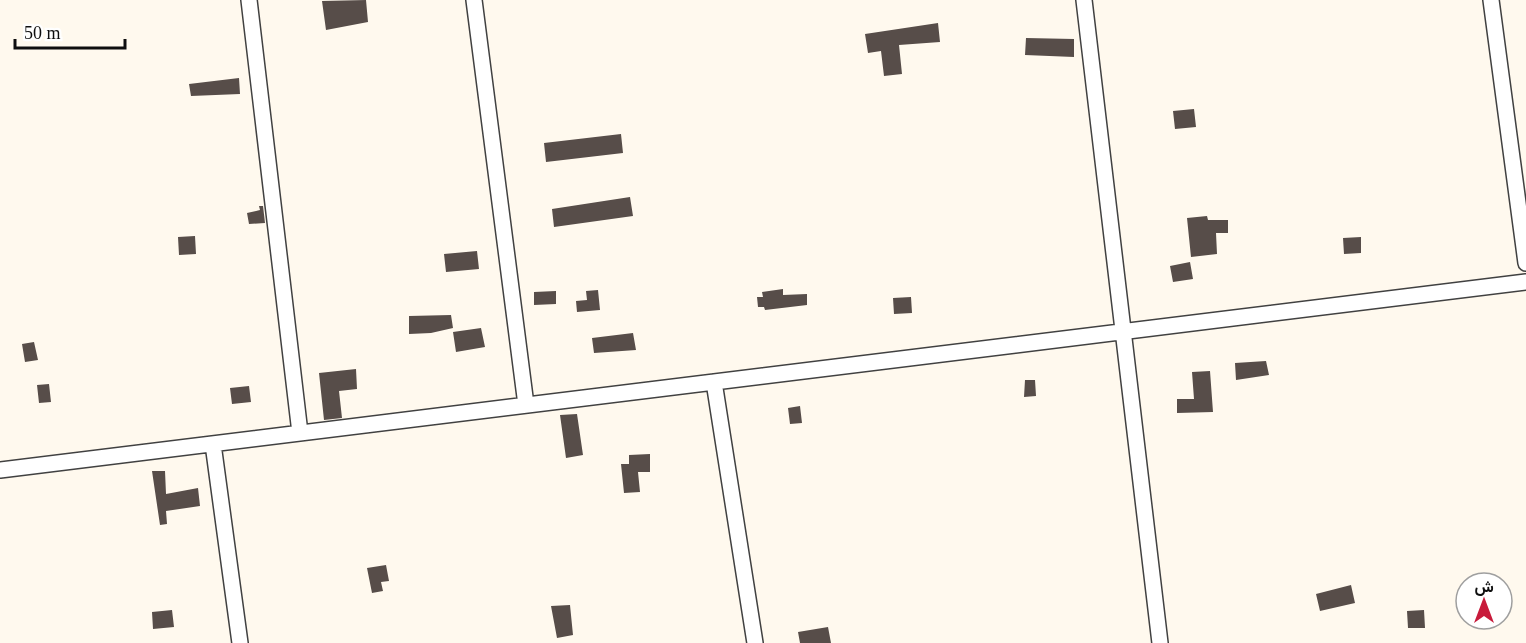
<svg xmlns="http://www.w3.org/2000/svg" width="1526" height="643" viewBox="0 0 1526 643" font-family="'Times New Roman',Vazirmatn,serif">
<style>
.building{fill:#574d49}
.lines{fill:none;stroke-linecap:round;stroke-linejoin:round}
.street-casing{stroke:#414141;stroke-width:18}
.street{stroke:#fff;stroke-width:15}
</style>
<rect width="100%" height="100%" fill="#fff9ee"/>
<path class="building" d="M366 0 368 22 326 30 322 1Z
M938 23 940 42 899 45 902 74 884 76 881 51 868 53 865 34Z
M1026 38 1074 39V57L1025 55Z
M239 78 240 94 191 96 189 84Z
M1194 109 1196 127 1175 129 1173 111Z
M621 134 623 153 546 162 544 143Z
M630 197 633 216 554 227 552 209Z
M259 206H263L265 223 249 224 247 213 260 210Z
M1207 216 1208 220H1228V233H1216L1217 254 1191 257 1187 218Z
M195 236 196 254 179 255 178 237Z
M1361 237V253L1344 254 1343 238Z
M477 251 479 269 446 272 444 254Z
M1190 262 1193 279 1173 282 1170 266Z
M783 289V295L807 294V305L765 310 764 307H758L757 297H763L762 292Z
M598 290 600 310 577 312 576 301 587 300 586 291Z
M556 291V304L534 305V292Z
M911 297 912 313 894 314 893 298Z
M451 315 453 328 431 333 409 334V316Z
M481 328 485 347 456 352 453 332Z
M633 333 636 350 594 353 592 338Z
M34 342 38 360 25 362 22 344Z
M1266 361 1269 375 1236 380 1235 363Z
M356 369 357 389 339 391 342 418 324 420 319 373Z
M1210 371 1213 412 1177 413V399H1194L1192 372Z
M1025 380H1035L1036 396 1024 397Z
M49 384 51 402 39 403 37 385Z
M249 386 251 402 232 404 230 388Z
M800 406 802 423 790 424 788 408Z
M577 414 583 455 566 458 560 415Z
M650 454V472H638L640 492 624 493 621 464H629V455Z
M152 471H165L166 494 198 488 200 506 166 511 167 524 160 525Z
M386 565 389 581 381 582 383 591 372 593 367 568Z
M1351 585 1355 603 1320 611 1316 594Z
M570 605 573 635 557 638 551 606Z
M172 610 174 627 153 629 152 612Z
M1424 610 1425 628H1408L1407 611Z
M828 627 831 643H800L798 632Z"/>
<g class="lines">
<defs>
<path id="street" d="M249 0 300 433
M474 0 526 405
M1084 0 1160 643
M1491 0 1526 263
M714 382 755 643
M213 444 240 643
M0 470 1526 282"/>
</defs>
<use href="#street" class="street-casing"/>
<use href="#street" class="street"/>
</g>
<g transform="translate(1484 601)"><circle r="28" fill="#ffffff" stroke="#9f9f9f" stroke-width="1.5"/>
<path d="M0-4.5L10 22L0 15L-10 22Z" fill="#c81b3b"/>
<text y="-9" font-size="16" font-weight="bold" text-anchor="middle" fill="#0e0e0e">ش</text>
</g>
<path d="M15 39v9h110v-9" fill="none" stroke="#0e0e0e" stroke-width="3"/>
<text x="24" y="39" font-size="18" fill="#0e0e0e" stroke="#ffffff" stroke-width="4.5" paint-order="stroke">50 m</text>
</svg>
